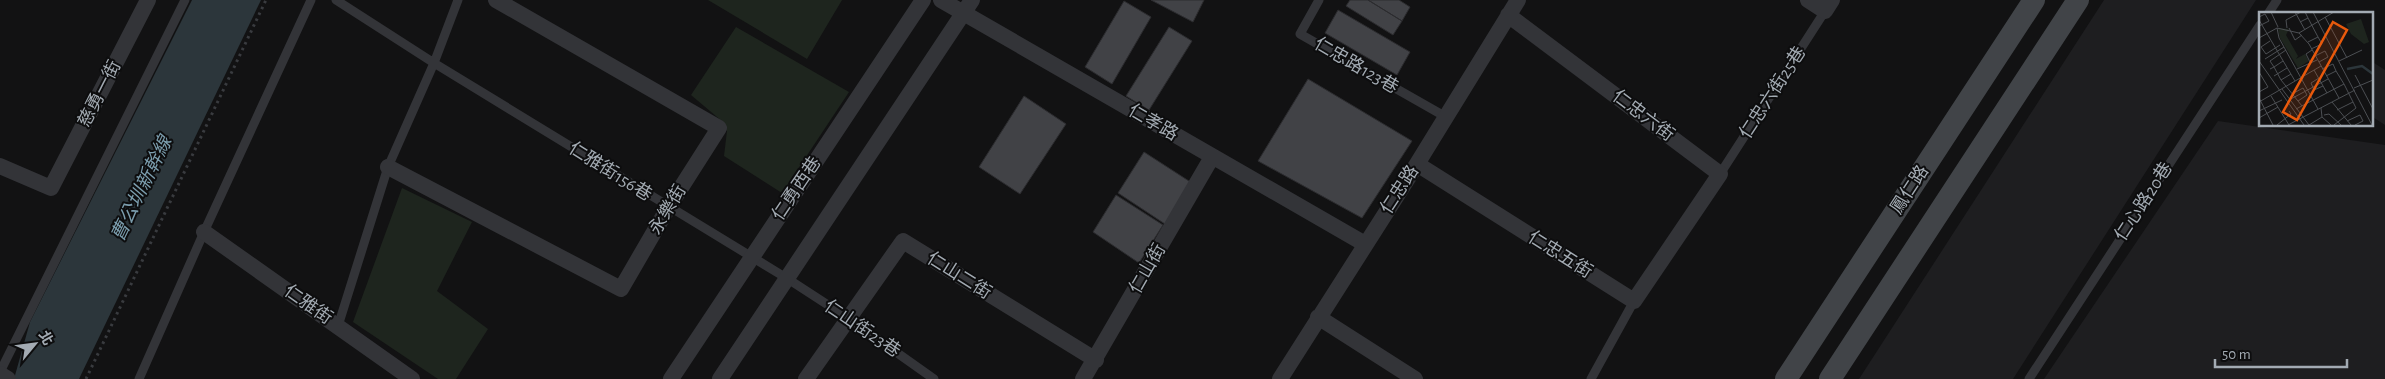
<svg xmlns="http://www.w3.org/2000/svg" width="2385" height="379" viewBox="0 0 2385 379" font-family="'Alegreya Sans','Noto Sans TC',sans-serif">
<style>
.built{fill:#1e1e20}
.green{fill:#1e251e}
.water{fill:#2c363b}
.building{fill:#414246;stroke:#2c2c2f}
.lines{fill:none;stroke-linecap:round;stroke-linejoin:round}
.path{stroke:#393b3f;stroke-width:3;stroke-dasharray:2.5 4;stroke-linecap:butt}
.lane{stroke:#333438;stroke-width:9}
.street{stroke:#333438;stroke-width:16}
.secondary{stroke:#414448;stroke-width:22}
.labels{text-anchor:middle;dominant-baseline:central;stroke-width:4;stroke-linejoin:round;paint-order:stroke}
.street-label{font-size:18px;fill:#a3abb3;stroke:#0d0d0e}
.water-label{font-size:19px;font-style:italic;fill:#7b9dad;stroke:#0d0d0e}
.inset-river{fill:none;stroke:#2c363b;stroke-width:2.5}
.inset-road{fill:none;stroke:#4c4f53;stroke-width:1}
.view{fill:#e8590c;fill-opacity:0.15;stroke:#e8590c;stroke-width:2.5}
.inset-edge{fill:none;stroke:#a3abb3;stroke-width:2.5}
</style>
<rect width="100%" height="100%" fill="#121213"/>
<path class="built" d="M2104 0H2256L2013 379H1859Z
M2371 61 2385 70V125L2371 116Z
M2218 121 2385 145V379H2044Z"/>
<path class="green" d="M708 0H842L807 59Z
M736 27 849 92 782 193 724 156 727 131 723 122 691 95Z
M402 188 472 222 437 291 488 329 456 379H438L353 322Z"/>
<path class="water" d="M192 0H261L79 379H14L30 322Z"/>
<path class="building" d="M1151 0H1204L1193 22Z
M1350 0H1368L1402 21 1393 35 1346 6Z
M1368 0H1399L1410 7 1402 21Z
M1124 1 1151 17 1112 84 1085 67Z
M1338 10 1410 52 1397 75 1325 33Z
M1169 27 1192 41 1149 110 1126 96Z
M1308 79 1412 141 1362 218 1258 161Z
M1024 96 1066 124 1020 194 979 167Z
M1144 152 1192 183 1165 224 1118 193Z
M1116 195 1163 225 1139 263 1093 232Z"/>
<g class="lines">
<path class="path" d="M86 379 266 0"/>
<path class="lane" d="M336 0 434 63 788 279 848 318 934 379
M1319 0 1300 34 1446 117
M2268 14 2277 0
M1720 174 1825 11
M338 326 388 167 434 63 458 0
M0 372 185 0
M139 379 204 232 311 0
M1591 379 1634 301
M2029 379 2260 25"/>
<path class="street" d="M941 0 1365 244
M1808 0 1825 11 1832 0
M1417 164 1634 301 1720 174 1508 15
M0 166 51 188 148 0
M388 167 621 289 668 208 719 128 496 0
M204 232 412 379
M1318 317 1415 379
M0 374 8 379
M671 379 923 0
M720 379 972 0
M806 379 903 241 1096 360
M1083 379 1212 157
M1280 379 1417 164 1518 0"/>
<path class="secondary" d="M1786 379 2034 0
M1830 379 2078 0"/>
</g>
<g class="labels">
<g class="street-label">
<text transform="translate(1356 66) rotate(30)">仁忠路123巷</text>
<text transform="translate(1773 93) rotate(-57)">仁忠六街25巷</text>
<text transform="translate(100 94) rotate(-63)">慈勇一街</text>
<text transform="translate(1643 116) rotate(37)">仁忠六街</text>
<text transform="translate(1153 123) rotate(30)">仁孝路</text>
<text transform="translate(610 172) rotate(32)">仁雅街156巷</text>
<text transform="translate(797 189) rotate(-56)">仁勇西巷</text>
<text transform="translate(1400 190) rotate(-57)">仁忠路</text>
<text transform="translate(1910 190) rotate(-57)">鳳仁路</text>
<text transform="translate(2144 202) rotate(-57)">仁心路20巷</text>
<text transform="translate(668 210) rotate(-59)">永樂街</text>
<text transform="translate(1560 255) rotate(32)">仁忠五街</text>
<text transform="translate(1148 269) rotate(-60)">仁山街</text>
<text transform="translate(959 276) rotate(32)">仁山二街</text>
<text transform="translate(308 305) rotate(35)">仁雅街</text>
<text transform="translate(862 329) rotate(34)">仁山街23巷</text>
</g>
<g class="water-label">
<text transform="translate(142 189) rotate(-64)">曹公圳新幹線</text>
</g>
</g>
<g transform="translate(2259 12)">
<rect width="114" height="114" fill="#121213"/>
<path d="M102 7 110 30 105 32 92 22 87 12ZM19 16 30 17 27 23 39 44 37 47 46 42 50 49 39 56 21 26Z" fill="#1e251e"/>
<path class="inset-river" d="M88 57 103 54 114 62"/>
<path class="inset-road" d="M12 0 19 15M36 0 46 18M54 0 113 113M0 5 6 2 10 9 0 14M66 5 88 46M49 6 59 25M0 8 36 69M41 10 49 6 46 0M18 16 20 26 59 97M28 16 27 8 42 0M30 16 36 28 43 23M40 21 75 0M0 26 18 16 40 21 50 32 80 86M11 29 2 35 7 42 21 33M49 30 59 25 63 32 52 37M56 44 66 39 69 45 60 50M6 47 25 35M0 49 45 113M24 49 15 55 11 49 27 38M80 49 103 38M51 50 47 42 53 38M11 57 15 55 22 68 32 62M38 57 58 48M63 57 74 52 77 59 67 64M55 58 68 81M0 60 9 75 0 80M96 63 114 97M15 64 28 56M60 66 52 71 55 78 64 74M22 68 43 94M85 72 94 90M95 76 114 68M23 77 50 113M33 82 44 76 48 83 39 89M12 84 30 113M0 86 14 113M30 88 69 67M0 90 62 54M73 90 92 113M62 96 63 105 72 113M37 97 85 72 77 59M0 99 23 88M65 103 70 102 82 113M0 106 19 95M88 109 101 103 104 109 96 113M18 113 32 102 30 99M29 113 96 78M50 113 63 105M75 113 97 96 94 90 78 98"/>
<path class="view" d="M74 10 88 18 38 108 24 100Z"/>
<rect width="114" height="114" class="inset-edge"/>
</g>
<g transform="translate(35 344) rotate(61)" stroke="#0d0d0e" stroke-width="4" paint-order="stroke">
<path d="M0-4L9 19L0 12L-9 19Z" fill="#a3abb3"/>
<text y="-8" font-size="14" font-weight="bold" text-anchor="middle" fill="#a3abb3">北</text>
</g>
<path d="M2215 359v8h132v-8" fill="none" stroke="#a3abb3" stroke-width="2.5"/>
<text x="2222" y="359" font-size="15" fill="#a3abb3" stroke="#0d0d0e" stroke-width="4" paint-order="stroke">50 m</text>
</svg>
